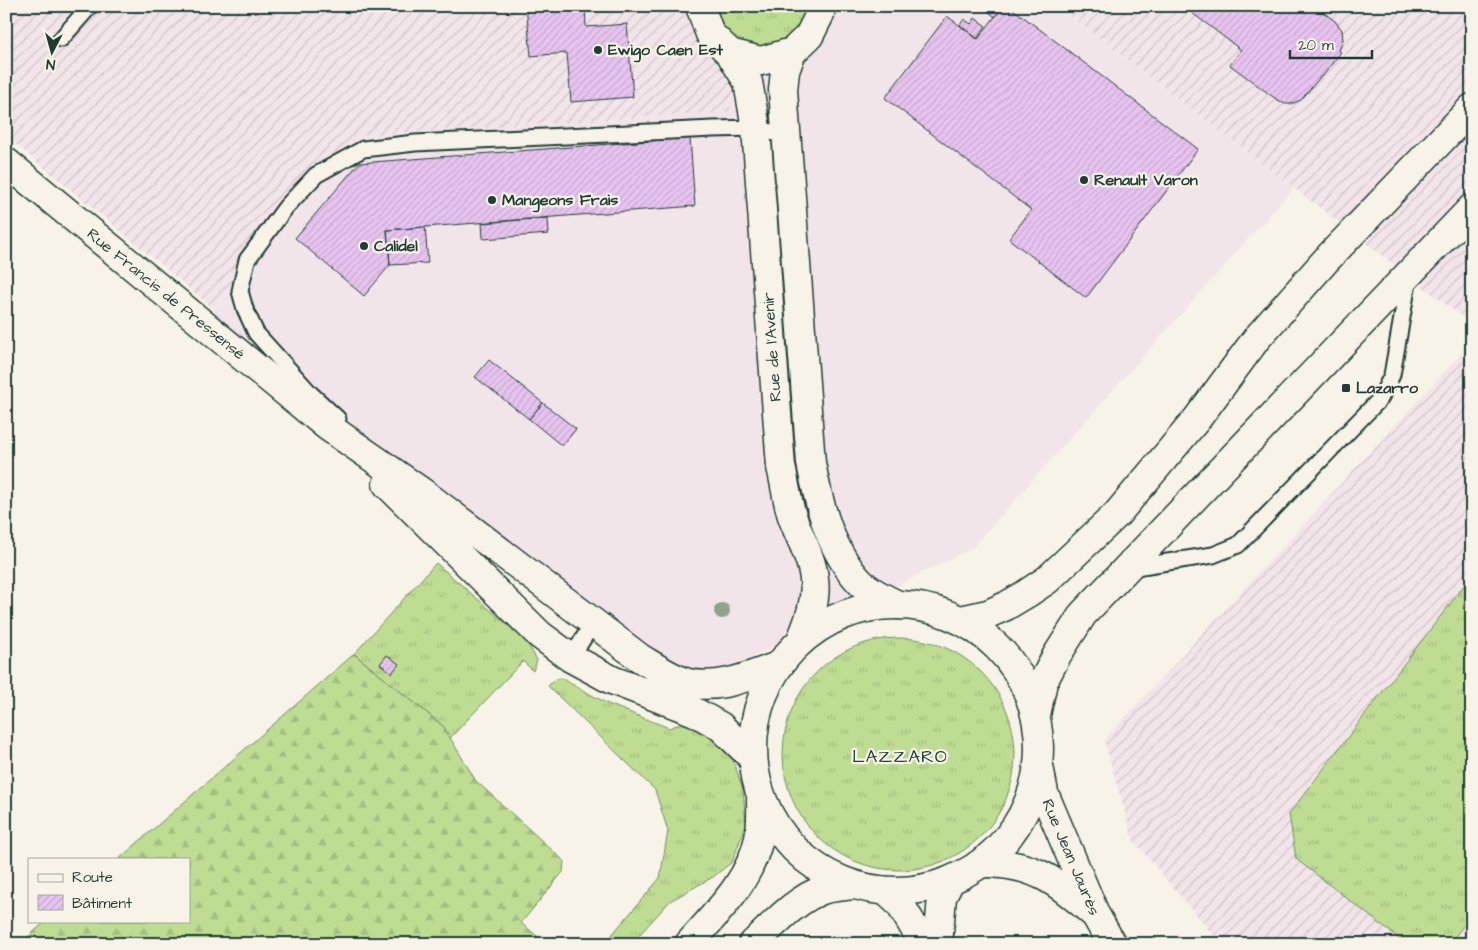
<svg xmlns="http://www.w3.org/2000/svg" width="1478" height="950" viewBox="0 0 1478 950" font-family="'Architects Daughter',sans-serif">
<style>
.built{fill:#f2e5ea}
.industrial{fill:url(#industrial-furrows)}
.grass{fill:url(#grass-tufts);stroke:#6f8c64}
.forest{fill:url(#forest-firs);stroke:#6f8c64}
.building{fill:url(#building-hatch);stroke:#1f3d34}
.lines{fill:none;stroke-linecap:round;stroke-linejoin:round}
.lane-casing{stroke:#1f3d34;stroke-width:19}
.street-casing{stroke:#1f3d34;stroke-width:31}
.secondary-casing{stroke:#1f3d34;stroke-width:31}
.primary-casing{stroke:#1f3d34;stroke-width:31}
.lane{stroke:#f7f3e8;stroke-width:15}
.street{stroke:#f7f3e8;stroke-width:28}
.secondary{stroke:#f7f3e8;stroke-width:28}
.primary{stroke:#f7f3e8;stroke-width:28}
.tree{fill:#92a08f}
.poi-dot{fill:#1f3d34;stroke:#f7f3e8;stroke-width:2}
.labels{text-anchor:middle;dominant-baseline:central;stroke-width:4.5;stroke-linejoin:round;paint-order:stroke}
.poi-label{font-size:16px;font-weight:bold;fill:#1f3d34;stroke:#f7f3e8;text-anchor:start}
.street-label{font-size:16px;fill:#1f3d34;stroke:#f7f3e8}
.neighbourhood-label{font-size:18px;letter-spacing:1px;fill:#1f3d34;stroke:#f7f3e8}
</style>
<defs>
<pattern id="industrial-furrows" width="10" height="10" patternUnits="userSpaceOnUse" patternTransform="scale(1.25)"><rect width="10" height="10" fill="#f2e5ea"/><path d="M-1 1l2-2M0 10L10 0M9 11l2-2" fill="none" stroke="#cfc5c9"/></pattern>
<pattern id="grass-tufts" width="24" height="20" patternUnits="userSpaceOnUse" patternTransform="scale(1.25)"><rect width="24" height="20" fill="#bfdc93"/><path d="M3 7l-1-3M5 7V3M7 7l1-3M15 17l-1-3M17 17v-4M19 17l1-3" fill="none" stroke="#a4be7f"/></pattern>
<pattern id="forest-firs" width="22" height="20" patternUnits="userSpaceOnUse" patternTransform="scale(1.25)"><rect width="22" height="20" fill="#bfdc93"/><path d="M5 1l3.5 6h-7zM16 11l3.5 6h-7z" fill="#a4be7f"/></pattern>
<pattern id="building-hatch" width="6" height="6" patternUnits="userSpaceOnUse" patternTransform="scale(1.25)"><rect width="6" height="6" fill="#e7c4f0"/><path d="M-1 1l2-2M0 6l6-6M5 7l2-2" fill="none" stroke="#c6a9ce"/></pattern>
</defs>
<rect width="100%" height="100%" fill="#f7f3e8"/>
<filter id="ink" filterUnits="userSpaceOnUse"><feTurbulence type="fractalNoise" baseFrequency=".02" numOctaves="2"/><feDisplacementMap in="SourceGraphic" scale="10" xChannelSelector="R" yChannelSelector="G"/><feConvolveMatrix kernelMatrix="1 2 1 2 8 2 1 2 1" color-interpolation-filters="sRGB"/></filter>
<g filter="url(#ink)">
<path class="built" d="M754 6H1057L1294 188 972 548 714 676 662 663 200 324 363 135 728 112Z"/>
<path class="industrial" d="M6 6H754L729 112 363 135 213 308 6 136Z
M1057 6H1472V324L1294 188Z
M1472 342V944H1221L1133 840 1104 740Z"/>
<path class="grass" d="M712 6H806V13L800 26 792 37 768 49 742 46 721 29Z
M436 563 526 641 537 660 533 671 523 661 450 738 443 726 354 654Z
M1472 575V915L1449 944H1406L1296 859 1289 814Z
M783 754a116 116 0 1 1 232 0a116 116 0 1 1-232 0Z
M561 678 608 704 669 728 685 722 717 740 731 754 743 789 746 825 732 862 713 877 670 901 631 944 605 943 660 878 668 831 655 790 548 686 555 679Z"/>
<path class="forest" d="M354 654 443 726 476 781 564 861 563 872 521 923 547 944H20L46 921H189V859H119Z"/>
<path class="building" d="M526 6H585L586 27 627 24 633 97 571 102 567 53 531 56Z
M982 6H1003L995 17Z
M1003 6H1009L1198 149 1086 298 1009 239 1031 210 885 98 947 16 978 39Z
M1183 6H1315L1335 21 1342 30 1343 40 1339 51 1341 52 1322 77 1321 76 1301 100 1291 104H1285L1276 99 1230 65 1241 50Z
M975 18 986 26 977 39 960 25 964 19 971 24Z
M690 138 695 206 387 230 390 265 364 296 295 238 359 163Z
M548 218 549 234 483 239 482 223Z
M425 227 428 263 390 265 387 230Z
M489 360 543 403 529 419 475 377Z
M543 403 576 429 562 446 529 419Z
M387 655 399 664 392 673 380 664Z"/>
<g class="lines">
<defs>
<path id="lane" d="M61 39 90 6
M338 419 311 394 256 333 245 309 240 291 247 260 286 207 316 175 363 149 415 143 713 129 756 128 786 136
M1129 568 1213 555 1238 545 1380 399 1392 375 1409 277
M571 658 593 623"/>
<path id="street" d="M700 6 710 34 730 53 761 61 792 52 809 36 820 14V6
M792 52 785 71 783 90 811 463C819 505 830 551 861 583 871 592 885 599 898 605
M730 53 748 82 756 128 781 467C785 483 787 501 792 516 799 537 812 557 814 579 817 600 809 621 801 640"/>
<path id="secondary" d="M6 162 327 426 426 495 640 658C655 667 671 678 688 683 720 690 749 676 778 666
M387 484 540 635 571 658 612 680 695 712 720 726 753 758
M1039 766 1044 793 1096 916 1112 944
M982 863C1034 863 1055 880 1093 913
M886 891 900 904 924 944
M938 944 942 897 950 881"/>
<path id="primary" d="M753 748a143 143 0 1 1 286 0a143 143 0 1 1-286 0Z
M961 620 988 614 1006 606 1026 594 1047 580 1117 514 1197 419 1257 338 1327 259 1472 108
M1036 715 1043 682 1057 655 1083 614 1472 208
M689 944C717 912 750 881 759 838 762 825 761 812 761 799
M753 944C774 924 797 898 825 889 834 887 844 886 853 885"/>
</defs>
<use href="#lane" class="lane-casing"/>
<use href="#street" class="street-casing"/>
<use href="#secondary" class="secondary-casing"/>
<use href="#primary" class="primary-casing"/>
<use href="#lane" class="lane"/>
<use href="#street" class="street"/>
<use href="#secondary" class="secondary"/>
<use href="#primary" class="primary"/>
</g>
<circle class="tree" cx="722" cy="611" r="8"/>
</g>
<g class="poi-dot">
<circle cx="598" cy="50" r="5"/>
<circle cx="1084" cy="180" r="5"/>
<circle cx="492" cy="200" r="5"/>
<circle cx="364" cy="246" r="5"/>
<rect x="1341" y="383" width="10" height="10" rx="2.5"/>
</g>
<g class="labels">
<g class="poi-label">
<text x="608" y="50">Ewigo Caen Est</text>
<text x="1094" y="180">Renault Varon</text>
<text x="502" y="200">Mangeons Frais</text>
<text x="374" y="246">Calidel</text>
<text x="1356" y="388">Lazarro</text>
</g>
<g class="street-label">
<text transform="translate(166 294) rotate(39)">Rue Francis de Pressensé</text>
<text transform="translate(772 347) rotate(-94)">Rue de l'Avenir</text>
<text transform="translate(1071 857) rotate(67)">Rue Jean Jaurès</text>
</g>
<g class="neighbourhood-label">
<text x="900" y="756">LAZZARO</text>
</g>
</g>
<rect width="1478" height="950" fill="none" stroke="#f7f3e8" stroke-width="25"/>
<rect x="12" y="12" width="1453" height="925" fill="none" stroke="#1f3d34" stroke-width="2" filter="url(#ink)"/>
<rect x="28" y="858" width="162" height="65" fill="#f7f3e8" stroke="#a1aaa0"/>
<rect x="38" y="874" width="25" height="8" fill="#f7f3e8" stroke="#a1aaa0"/>
<text x="72" y="882" font-size="15" fill="#1f3d34">Route</text>
<rect x="38" y="895" width="25" height="15" fill="url(#building-hatch)" stroke="#a1aaa0"/>
<text x="72" y="908" font-size="15" fill="#1f3d34">Bâtiment</text>
<g transform="translate(52 52) rotate(186)" stroke="#f7f3e8" stroke-width="4" paint-order="stroke">
<path d="M0-4L9 19L0 12L-9 19Z" fill="#1f3d34"/>
<text y="-8" font-size="14" font-weight="bold" text-anchor="middle" fill="#1f3d34">N</text>
</g>
<path d="M1290 50v8h82v-8" fill="none" stroke="#1f3d34" stroke-width="2.5"/>
<text x="1298" y="50" font-size="15" fill="#1f3d34" stroke="#f7f3e8" stroke-width="4" paint-order="stroke">20 m</text>
</svg>
